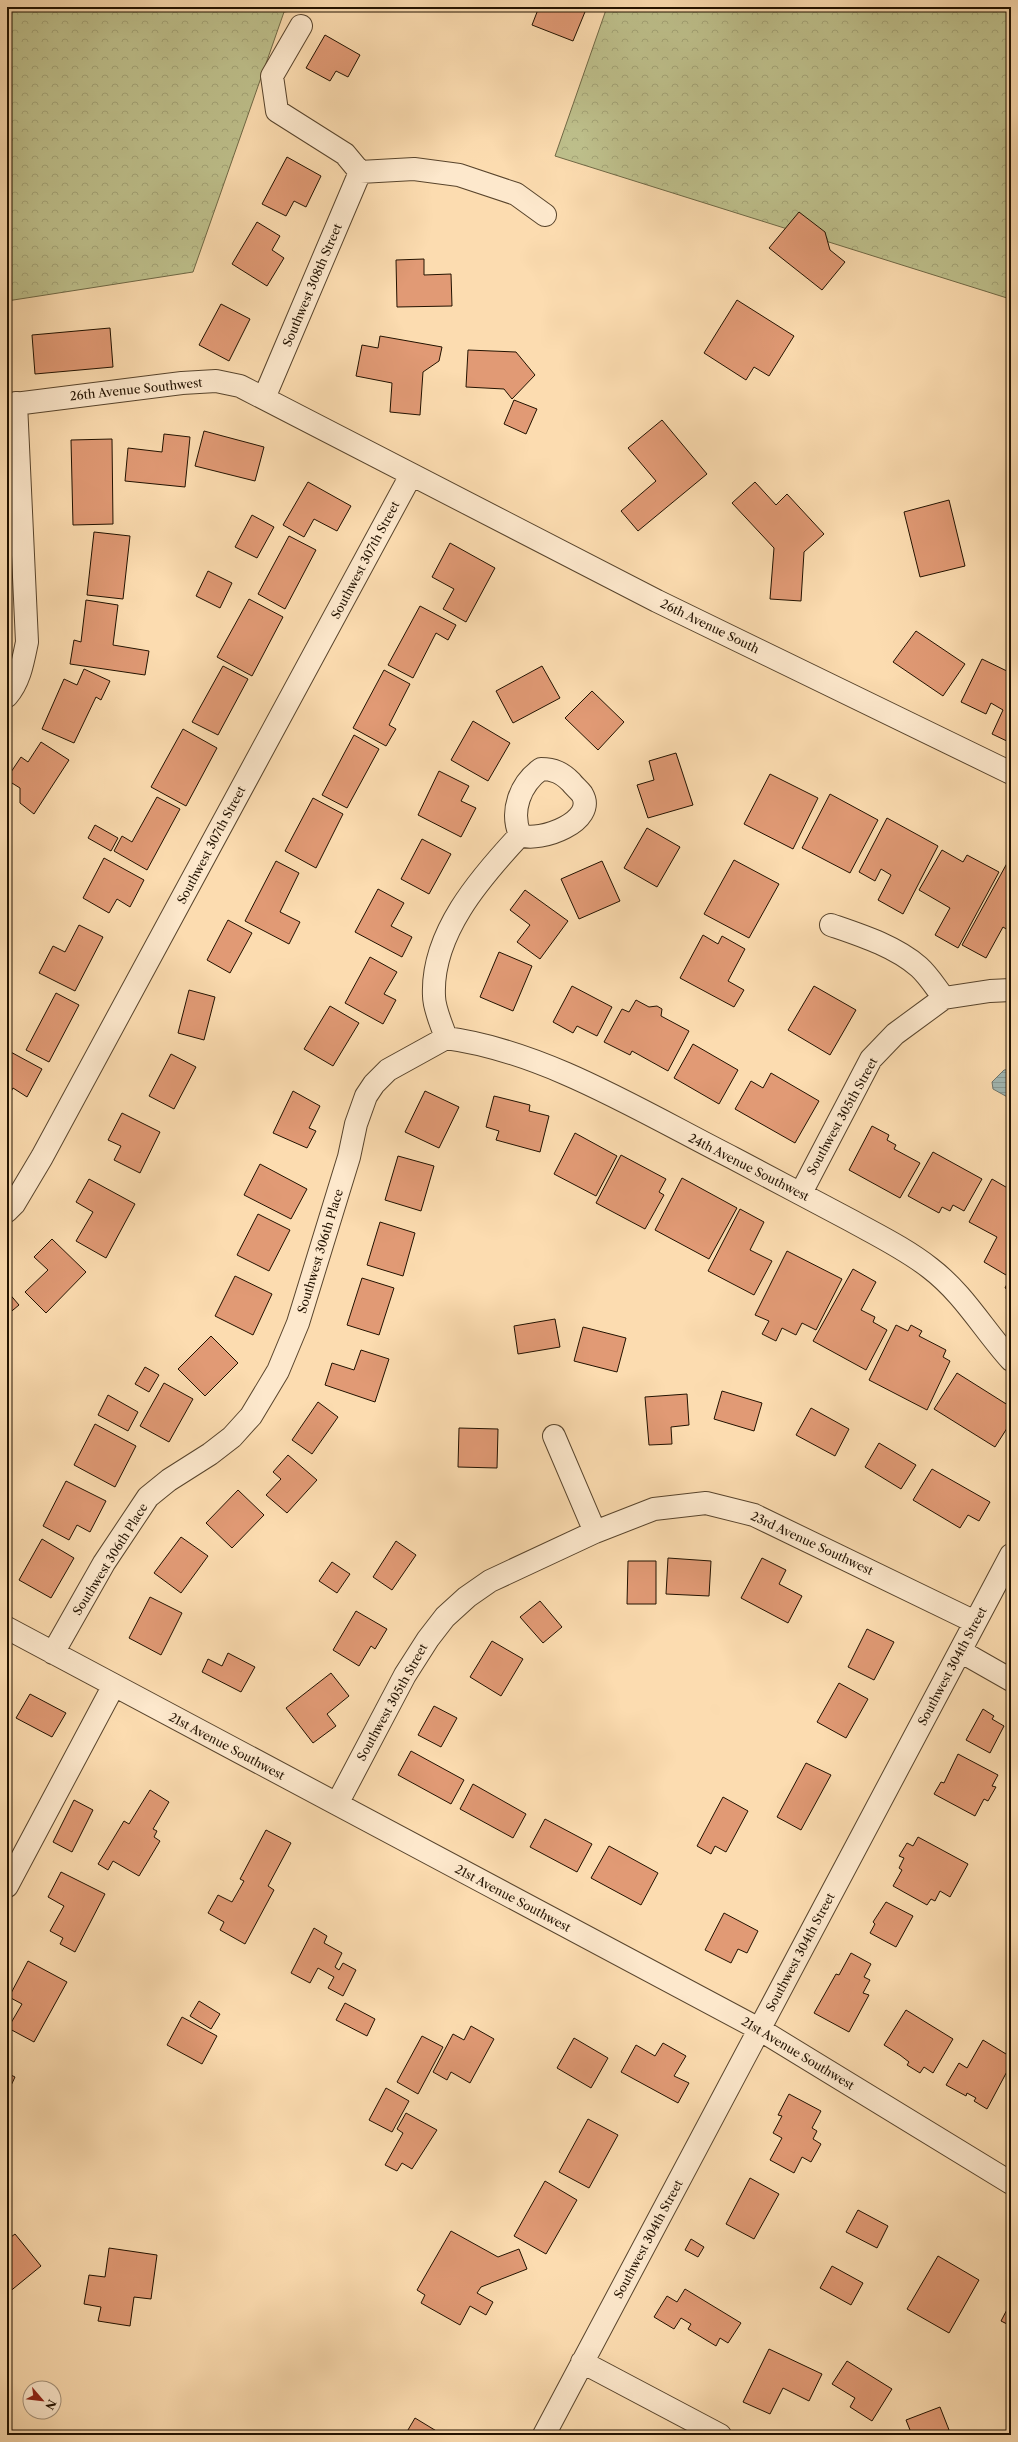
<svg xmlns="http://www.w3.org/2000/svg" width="1018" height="2442" viewBox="0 0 1018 2442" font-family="'Libre Caslon Text',serif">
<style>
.forest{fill:url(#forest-crowns);stroke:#706946}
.water{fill:url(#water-rules);stroke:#6f766d}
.building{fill:#e19a75;stroke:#221200}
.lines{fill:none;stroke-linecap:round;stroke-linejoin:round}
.minor-casing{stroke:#58442c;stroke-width:24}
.minor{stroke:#fde8cc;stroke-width:22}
.labels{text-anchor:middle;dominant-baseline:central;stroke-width:3;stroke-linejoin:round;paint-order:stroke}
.street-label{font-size:12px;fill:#221200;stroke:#fde8cc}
</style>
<defs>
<pattern id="forest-crowns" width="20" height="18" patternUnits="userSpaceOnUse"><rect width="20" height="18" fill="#bec08c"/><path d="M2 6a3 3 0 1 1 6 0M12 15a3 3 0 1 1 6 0" fill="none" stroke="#a3a477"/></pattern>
<pattern id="water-rules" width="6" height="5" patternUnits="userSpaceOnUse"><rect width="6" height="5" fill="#a2b9b5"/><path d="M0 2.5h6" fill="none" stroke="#8b9e9a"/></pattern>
</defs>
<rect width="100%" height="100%" fill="#fcdcb0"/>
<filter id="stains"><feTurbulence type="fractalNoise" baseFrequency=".005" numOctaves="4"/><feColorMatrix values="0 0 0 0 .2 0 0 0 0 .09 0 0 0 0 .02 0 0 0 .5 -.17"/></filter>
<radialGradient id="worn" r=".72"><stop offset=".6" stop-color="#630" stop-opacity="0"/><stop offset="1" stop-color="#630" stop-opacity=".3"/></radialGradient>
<path class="forest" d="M7 7H322L284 12 193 272 7 301Z
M607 7H1011V297L1007 298 555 156Z"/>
<path class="water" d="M1011 1069V1099L993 1089 992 1082 1004 1070Z"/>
<path class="building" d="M539 7H587L573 41 532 25Z
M325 35 360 55 348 77 336 71 330 81 306 68Z
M287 157 321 176 306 207 294 201 286 216 262 204Z
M799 212 825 232 830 250 845 262 822 290 769 248Z
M257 222 280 236 272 250 284 258 267 286 232 264Z
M424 259V275L451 274 452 306 397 307 396 260Z
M737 300 794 336 769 376 754 367 746 380 704 353Z
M221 304 250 319 229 361 199 345Z
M110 328 113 367 35 374 32 335Z
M380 336 442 347 439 361 423 372 420 415 390 412 392 383 356 376 362 345 378 348Z
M468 350 516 352 535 375 512 399 504 389 466 387Z
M514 400 537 409 526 434 504 424Z
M662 420 707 474 638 531 621 511 656 481 628 448Z
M204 431 264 447 255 481 195 466Z
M164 434 190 437 185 487 125 481 128 448 162 452Z
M112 439 113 524 73 525 71 440Z
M308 482 351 506 337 531 314 519 304 537 283 525Z
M755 482 776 505 787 494 824 534 804 552 801 601 770 599 774 548 732 503Z
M949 500 965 566 920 577 904 512Z
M252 515 274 527 257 558 235 547Z
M94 532 130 536 123 599 87 595Z
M289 536 316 550 285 609 258 594Z
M450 543 495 568 466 622 443 609 454 589 432 577Z
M208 571 232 583 220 608 196 596Z
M249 599 283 617 252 676 217 657Z
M86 600 118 605 113 645 149 651 145 675 70 664 74 640 81 642Z
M420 606 456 625 448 640 436 633 413 678 388 665Z
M916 631 965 664 943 696 893 662Z
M982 659 1011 673V743L992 734 1003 710 991 703 986 714 961 702Z
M223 666 248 679 218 735 192 722Z
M542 666 560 698 513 723 496 691Z
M84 669 110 681 101 700 96 697 74 743 42 729 64 679 77 685Z
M384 670 410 684 389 725 396 729 386 746 353 728Z
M592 691 624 722 598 750 565 718Z
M473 721 510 743 488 781 451 760Z
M183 729 217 748 186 806 151 787Z
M354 735 379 749 347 808 322 795Z
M41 742 69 760 34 814 20 803V788L7 780V778L21 757 28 762Z
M676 753 693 805 648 818 637 785 654 780 649 761Z
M439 771 469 786 461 801 476 808 461 837 418 815Z
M770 774 818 798 793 849 744 824Z
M830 794 878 820 850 873 802 848Z
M157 797 180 809 147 870 114 851 122 836 132 842Z
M313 798 343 814 316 868 285 851Z
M887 818 938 846 903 914 878 900 891 875 881 869 875 881 859 872Z
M95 825 118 838 111 851 88 838Z
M647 828 680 847 657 887 624 868Z
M422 839 451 854 429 894 401 879Z
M942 850 963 862 967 855 999 872 958 948 935 935 950 908 919 890Z
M1011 856V932L1003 927 986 958 962 945Z
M104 858 144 880 130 907 117 899 109 913 83 898Z
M734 860 779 884 749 938 704 914Z
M276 861 299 873 280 912 300 922 289 944 245 921Z
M602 861 620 901 579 919 561 879Z
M378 889 404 903 391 926 412 937 402 957 355 932Z
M525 890 568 921 540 959 517 942 530 925 510 910Z
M228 920 252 933 230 973 207 960Z
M79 925 103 937 75 991 39 973 53 946 65 952Z
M703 935 718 944 722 936 745 949 728 981 744 990 734 1007 680 978Z
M499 952 532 966 513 1011 480 997Z
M370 957 397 972 384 994 396 1000 383 1024 345 1003Z
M572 986 612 1007 597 1036 577 1026 573 1033 553 1022Z
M814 986 856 1010 830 1055 788 1030Z
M189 990 215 997 204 1040 178 1033Z
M56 993 79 1005 49 1062 26 1050Z
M636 1000 649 1007 657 1006 662 1009 661 1016 689 1031 668 1071 632 1051 630 1055 604 1042 622 1009 629 1012Z
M330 1006 359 1023 333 1066 304 1049Z
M693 1044 738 1070 719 1104 674 1078Z
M7 1050 42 1069 27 1097 13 1088 7 1099Z
M171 1054 196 1067 174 1109 149 1096Z
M771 1073 819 1101 795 1143 735 1109 751 1081 763 1088Z
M293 1091 320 1106 309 1128 316 1131 307 1148 273 1133Z
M425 1091 459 1107 439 1148 405 1132Z
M494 1096 530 1105 529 1111 549 1116 540 1152 496 1140 499 1131 486 1127Z
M122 1113 160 1132 140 1173 114 1160 121 1146 108 1140Z
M872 1126 889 1135 887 1140 896 1145 894 1149 920 1163 900 1198 849 1170Z
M575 1133 617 1156 596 1196 554 1174Z
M933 1152 982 1179 964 1211 953 1205 950 1211 942 1207 939 1213 908 1196Z
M621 1155 666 1179 659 1192 664 1195 645 1229 596 1203Z
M398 1156 434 1166 421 1211 385 1200Z
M260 1164 307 1189 291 1219 244 1195Z
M682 1178 737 1208 709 1259 655 1230Z
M89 1179 135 1204 106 1258 76 1241 93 1212 76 1202Z
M992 1179 1011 1190V1264L1006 1275 984 1262 997 1237 969 1222Z
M740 1209 764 1222 750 1250 772 1261 754 1295 708 1271Z
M258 1214 290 1230 269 1271 237 1255Z
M380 1222 415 1233 403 1276 367 1265Z
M52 1239 86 1272 46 1313 25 1292 48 1270 34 1257Z
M787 1251 842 1279 816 1330 802 1323 796 1335 782 1328 776 1341 762 1334 769 1321 755 1315Z
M853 1269 876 1282 861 1310 875 1317 873 1322 887 1330 866 1370 813 1341Z
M235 1276 272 1294 253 1335 215 1316Z
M1011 1276V1291L1005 1288Z
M362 1278 394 1288 379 1335 347 1325Z
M7 1291 19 1305 7 1315Z
M555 1319 560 1347 518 1354 514 1326Z
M896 1325 908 1331 911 1325 922 1331 919 1336 946 1350 943 1357 950 1361 927 1410 869 1380Z
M583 1327 626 1338 617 1372 574 1361Z
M211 1336 238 1363 205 1396 178 1369Z
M361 1350 389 1359 375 1402 325 1385 332 1363 354 1370Z
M145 1367 159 1375 149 1392 135 1384Z
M957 1373 1011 1407V1422L995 1447 934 1409Z
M164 1383 193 1399 169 1442 140 1426Z
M722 1391 762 1403 754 1431 714 1419Z
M687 1394 689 1425 671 1427 672 1444 649 1445 645 1397Z
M108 1395 138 1412 128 1431 98 1415Z
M318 1402 338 1417 312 1454 292 1440Z
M811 1408 849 1429 835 1456 796 1435Z
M95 1424 136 1446 115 1487 74 1465Z
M459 1428 498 1429 497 1468 458 1467Z
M879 1443 916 1465 901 1489 865 1467Z
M288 1455 317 1480 287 1513 266 1495 281 1479 273 1472Z
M932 1469 990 1502 979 1521 968 1515 960 1528 913 1500Z
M66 1481 106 1501 90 1532 77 1525 69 1540 43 1526Z
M238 1490 264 1515 232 1548 206 1523Z
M181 1537 208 1556 181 1593 154 1573Z
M42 1539 74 1558 51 1598 19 1580Z
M396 1541 416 1555 392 1590 373 1577Z
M668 1558 711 1561 709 1596 666 1594Z
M762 1558 786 1570 779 1584 802 1596 788 1623 741 1598Z
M628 1561H656V1604H627Z
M332 1562 350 1574 337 1593 319 1581Z
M150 1597 182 1613 161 1655 129 1638Z
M540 1601 562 1627 543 1643 520 1617Z
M356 1611 387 1629 375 1649 371 1646 359 1666 333 1650Z
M867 1629 894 1642 874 1680 848 1667Z
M492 1641 523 1659 501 1696 470 1677Z
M228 1653 255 1667 241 1692 202 1672 208 1659 222 1666Z
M331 1673 349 1696 327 1714 336 1726 313 1743 286 1708Z
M839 1683 868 1699 846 1738 817 1722Z
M30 1694 66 1713 52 1737 16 1718Z
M434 1706 457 1718 441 1747 418 1735Z
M983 1709 994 1716 992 1719 1004 1726 990 1753 966 1740Z
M411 1751 464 1780 451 1804 398 1775Z
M958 1754 998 1775 992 1786 996 1787 988 1801 984 1799 975 1816 934 1794 941 1782 944 1783Z
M806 1763 831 1775 801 1830 777 1817Z
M473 1784 526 1814 513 1838 460 1809Z
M150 1790 169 1802 153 1829 157 1831 154 1837 160 1841 139 1876 113 1861 108 1870 98 1864 124 1821 129 1824Z
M723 1797 748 1811 726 1852 715 1846 711 1854 697 1846Z
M74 1800 93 1810 72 1852 53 1842Z
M545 1819 592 1844 577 1872 530 1847Z
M266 1830 291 1843 268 1886 274 1890 245 1944 220 1930 224 1922 208 1913 218 1895 232 1902 244 1881 240 1879Z
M918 1837 968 1864 950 1897 940 1891 935 1901 931 1899 927 1905 893 1886 902 1870 899 1868 904 1858 899 1856 907 1843 913 1846Z
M609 1846 658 1873 641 1905 591 1878Z
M61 1872 105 1894 75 1952 60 1944 63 1938 50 1931 64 1906 48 1897Z
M886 1902 913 1916 896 1947 870 1933 875 1924 873 1922Z
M724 1913 758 1931 747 1953 738 1949 731 1963 705 1950Z
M314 1928 327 1936 324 1943 342 1953 335 1967 339 1970 343 1963 356 1970 343 1996 328 1988 334 1977 318 1968 310 1983 291 1973Z
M851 1953 871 1964 864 1977 870 1980 863 1993 869 1995 849 2032 814 2013 836 1974 839 1975Z
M28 1961 67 1982 34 2042 8 2028 22 2004 9 1997Z
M199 2001 220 2014 211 2029 190 2016Z
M345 2003 375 2019 367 2036 336 2020Z
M906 2010 953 2039 933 2073 924 2067 920 2073 907 2065 909 2062 900 2055 884 2045Z
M182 2017 217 2036 202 2064 167 2045Z
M471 2026 494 2039 470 2083 451 2072 447 2080 433 2072 453 2034 464 2040Z
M422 2036 443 2047 418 2094 397 2082Z
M574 2038 608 2058 591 2088 557 2068Z
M983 2040 1011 2057V2064L987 2109 974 2101 976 2098 967 2093 966 2096 946 2085 959 2063 967 2068Z
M663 2043 686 2056 674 2076 689 2083 678 2103 621 2072 636 2045 655 2056Z
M7 2073 15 2077 7 2094Z
M386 2088 409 2101 392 2132 369 2120Z
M789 2094 821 2111 812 2128 817 2131 813 2139 821 2144 811 2162 802 2157 794 2173 770 2160 782 2138 773 2133 782 2116 778 2115Z
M406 2113 437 2130 412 2169 402 2163 397 2171 385 2165 403 2133 397 2129Z
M588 2119 618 2135 589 2188 559 2172Z
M750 2178 779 2194 754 2239 726 2224Z
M545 2181 577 2200 546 2254 514 2236Z
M858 2210 888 2226 877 2248 846 2232Z
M451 2231 498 2257 519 2249 527 2269 481 2287 477 2293 493 2302 486 2315 470 2306 460 2325 421 2303 425 2295 417 2290Z
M15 2234 41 2266 8 2293 7 2240Z
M691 2239 704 2247 698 2257 685 2250Z
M109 2248 157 2255 151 2299 134 2297 130 2326 98 2321 101 2307 84 2304 89 2275 105 2277Z
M938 2256 979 2280 949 2333 907 2309Z
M832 2266 863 2283 851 2305 820 2288Z
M685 2289 741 2323 728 2343 720 2338 716 2346 688 2329 691 2324 681 2318 674 2329 654 2317 667 2296 677 2302Z
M1011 2302V2326L1001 2321Z
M769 2349 822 2374 809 2401 783 2388 770 2414 743 2402Z
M847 2361 892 2389 872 2421 850 2407 855 2398 832 2384Z
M940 2407 951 2435H912L906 2420Z
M415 2418 443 2435H405Z"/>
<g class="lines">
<defs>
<path id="minor" d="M301 26 272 76 277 111 345 154 360 172
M360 172 414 169 459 175 516 194 545 215
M264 398 360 172
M7 405 182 383 216 381 240 386 657 601 1011 773
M7 696C20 681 23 661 27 642L16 403
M831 925C860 935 895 946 919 967 929 976 936 988 944 998
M446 1038C545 1051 644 1113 733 1158 772 1179 811 1199 850 1220 877 1235 906 1249 930 1268 964 1294 983 1329 1011 1360
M801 1193 871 1059 895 1034 944 998 990 991 1011 990
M7 1211 14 1204 42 1157 411 475
M554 1436 595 1532
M7 1628 759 2029 1011 2183
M960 1651 1011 1680
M53 1653 104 1563 148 1497 169 1480 210 1454 232 1437 251 1416 278 1371 298 1323 349 1157 356 1124 366 1096 374 1084 388 1070 446 1038C442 1025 434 1009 434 996 431 934 480 878 520 835 510 811 520 784 541 769 554 769 562 773 571 782 574 786 579 790 582 794 598 821 540 843 520 835
M337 1804 405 1675 428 1639 445 1617 467 1597 490 1581 595 1532 654 1509 706 1503 754 1515 975 1622
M7 1886 114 1685
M582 2362 720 2435
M544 2435 1011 1555"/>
</defs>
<use href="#minor" class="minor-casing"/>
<use href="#minor" class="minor"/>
</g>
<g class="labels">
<g class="street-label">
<text transform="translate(312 285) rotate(-67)">Southwest 308th Street</text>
<text transform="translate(136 389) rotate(-6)">26th Avenue Southwest</text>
<text transform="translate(365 560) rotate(-62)">Southwest 307th Street</text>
<text transform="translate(710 626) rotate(26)">26th Avenue South</text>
<text transform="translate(211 845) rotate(-62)">Southwest 307th Street</text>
<text transform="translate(842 1116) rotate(-61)">Southwest 305th Street</text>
<text transform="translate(749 1167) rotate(27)">24th Avenue Southwest</text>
<text transform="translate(320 1251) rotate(-73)">Southwest 306th Place</text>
<text transform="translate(812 1543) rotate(25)">23rd Avenue Southwest</text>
<text transform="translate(110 1559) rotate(-58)">Southwest 306th Place</text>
<text transform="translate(952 1666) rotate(-62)">Southwest 304th Street</text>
<text transform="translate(392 1702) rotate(-61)">Southwest 305th Street</text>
<text transform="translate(227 1746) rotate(28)">21st Avenue Southwest</text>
<text transform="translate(513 1898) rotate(28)">21st Avenue Southwest</text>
<text transform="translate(800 1952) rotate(-62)">Southwest 304th Street</text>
<text transform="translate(798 2053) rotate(31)">21st Avenue Southwest</text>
<text transform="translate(648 2239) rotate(-62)">Southwest 304th Street</text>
</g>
</g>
<rect width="1018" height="2442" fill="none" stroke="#fcdcb0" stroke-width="24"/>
<rect x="8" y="8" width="1002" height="2426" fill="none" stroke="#221200" stroke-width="2"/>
<rect x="12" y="12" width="994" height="2418" fill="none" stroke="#221200"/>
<g transform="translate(42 2400) rotate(118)"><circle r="19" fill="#fde8cc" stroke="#a5927a"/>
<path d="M0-3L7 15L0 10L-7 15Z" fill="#8f2418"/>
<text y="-6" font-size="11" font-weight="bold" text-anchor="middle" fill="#221200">N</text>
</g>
<rect width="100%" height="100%" filter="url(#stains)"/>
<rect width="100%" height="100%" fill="url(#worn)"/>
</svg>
